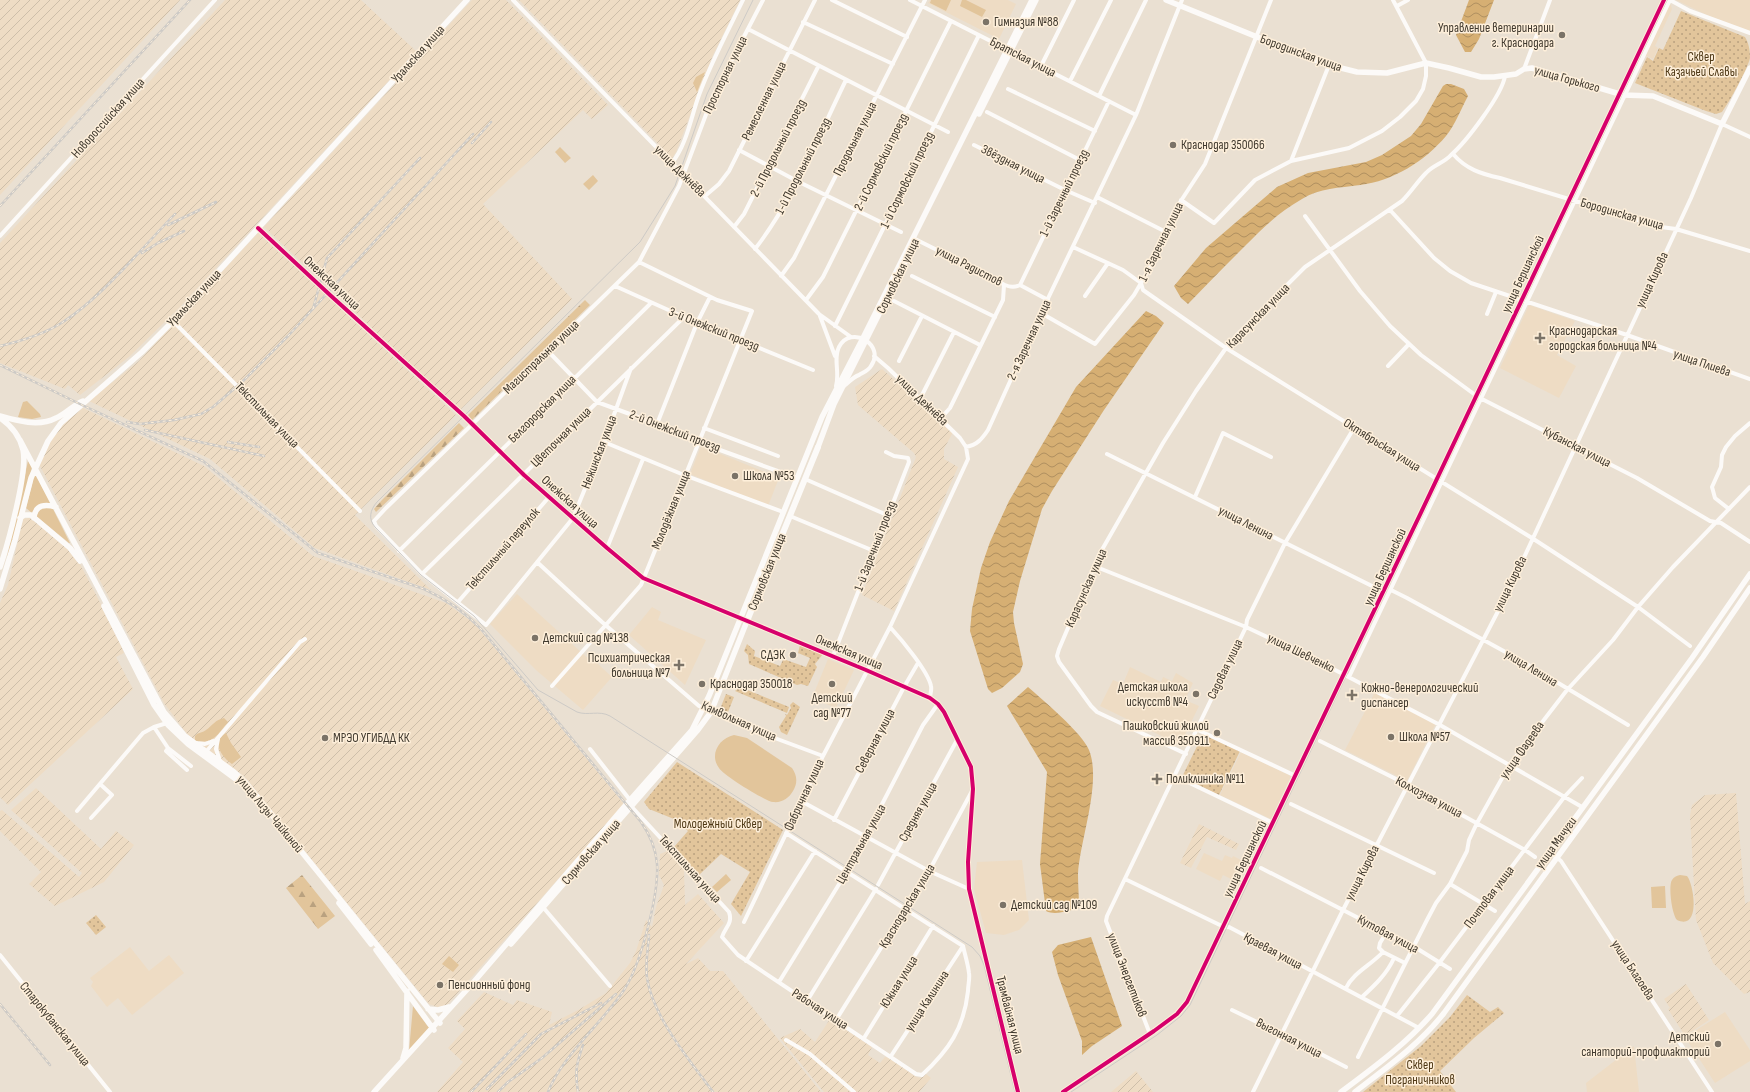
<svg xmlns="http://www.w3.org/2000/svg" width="1750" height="1092" viewBox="0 0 1750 1092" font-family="'Sofia Sans Condensed',sans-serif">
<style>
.built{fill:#eedcc4}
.industrial{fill:url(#industrial-furrows)}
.green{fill:#e2c59b}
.forest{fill:url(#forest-firs)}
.park{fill:url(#park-dots)}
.water{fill:url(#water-waves)}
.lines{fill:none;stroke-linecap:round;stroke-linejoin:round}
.minor{stroke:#fcfaf8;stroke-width:4}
.major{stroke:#fcfaf8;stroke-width:5.5}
.highway{stroke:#fcfaf8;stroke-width:6}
.tram{stroke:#cdcac6;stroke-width:1}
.rail-casing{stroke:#cdcac6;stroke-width:2.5}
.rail{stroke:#feefda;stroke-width:1;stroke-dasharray:3;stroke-linecap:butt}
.cycleway-casing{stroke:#feefda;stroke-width:6}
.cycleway{stroke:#d6006c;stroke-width:4}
.poi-dot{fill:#7b7367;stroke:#feefda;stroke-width:1.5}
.labels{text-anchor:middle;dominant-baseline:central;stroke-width:3;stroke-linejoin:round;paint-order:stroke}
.poi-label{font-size:13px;fill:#3f382d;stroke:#feefda;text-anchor:start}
.street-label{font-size:13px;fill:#3f382d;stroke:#feefda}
.park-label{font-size:13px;fill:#4e3815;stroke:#feefda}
</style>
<defs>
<pattern id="industrial-furrows" width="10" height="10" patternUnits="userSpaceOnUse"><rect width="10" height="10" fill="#eedcc4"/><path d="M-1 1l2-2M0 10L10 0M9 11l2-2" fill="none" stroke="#cdbea9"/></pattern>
<pattern id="forest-firs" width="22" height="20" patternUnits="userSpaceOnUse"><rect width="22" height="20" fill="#e2c59b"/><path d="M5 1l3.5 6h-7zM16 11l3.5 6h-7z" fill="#b9a17f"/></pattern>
<pattern id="park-dots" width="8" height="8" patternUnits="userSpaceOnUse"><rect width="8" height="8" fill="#e2c59b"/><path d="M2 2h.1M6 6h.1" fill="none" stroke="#b9a17f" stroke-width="1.8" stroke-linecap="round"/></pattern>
<pattern id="water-waves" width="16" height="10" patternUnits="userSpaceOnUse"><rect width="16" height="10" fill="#d6af73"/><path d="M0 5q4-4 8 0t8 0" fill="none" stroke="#af8f5f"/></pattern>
</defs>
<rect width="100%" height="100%" fill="#eae0d2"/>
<path class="built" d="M930 0H1008L1016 4 999 39 928 3Z
M1676 0H1750V31L1709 16Z
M1669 4 1671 5 1672 9 1655 46 1658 48 1653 59 1644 55Z
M1529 305 1575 321 1557 355 1576 366 1559 398 1500 368Z
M701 446 779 478 768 506 690 474Z
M517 594 593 663H597L612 677 583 710 536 670 490 624Z
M652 607 661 612 658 620 706 640 685 685 629 635Z
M828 659 854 670 836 708 812 698Z
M1130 667 1161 682 1163 677 1172 681 1176 673 1193 683 1185 700 1199 706 1180 745 1100 706 1113 680 1123 684Z
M1375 692 1436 723 1407 781 1345 750Z
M1241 752 1291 776 1271 819 1220 795Z
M1204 853 1222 861 1225 855 1232 858 1233 856 1249 864 1239 883 1223 875 1220 881 1196 869Z
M1022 860 1029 920 1019 930 1004 935 986 933 974 889 977 862Z
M130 947 149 971 169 955 184 973 132 1015 118 998 107 1007 91 986 93 982 90 978Z
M1725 1012 1750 1050V1061L1715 1083 1685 1037Z
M1634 1046 1639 1092H1587L1586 1083Z"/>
<path class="industrial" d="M0 0H180L0 195Z
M225 0H361L416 51 179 308 129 357 80 395 68 385 65 389 0 363V243Z
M472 0H506L608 105 592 119 583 110 483 204 572 299 460 410 264 227Z
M519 0H740L713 55 676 152 672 158Z
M258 233 456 415 355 515 431 590 315 548 210 459 89 401 139 361Z
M882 369 953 432 944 449V459L958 467 894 611 862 595 916 457 914 453 858 405 855 387Z
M83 408 204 466 313 556 446 603 475 624 624 804 447 1005 438 1007 429 1004 244 776 195 741 187 734 164 703 39 464 49 444 62 425Z
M29 518 34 521 69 550 79 562 115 631 124 653 116 657 133 689 8 805 0 797V603L8 585 23 519Z
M36 788 101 849 116 831 134 845 104 882 55 906 29 884 41 872 0 831V811L2 810 79 877 82 873 11 810Z
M1736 793 1745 904 1750 901V992L1744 994 1713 963 1696 920 1690 816 1692 805 1705 795Z
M1199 824 1239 844 1236 850 1207 837 1191 868 1180 863Z
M670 850 684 868 685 905 698 894 724 923 686 964 698 958 710 971H723L821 1092H437L463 1062 448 1048 465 1029 457 1021 484 992 513 1005 517 1000 552 1012 549 1025 580 1009 606 993 630 963 636 951 646 920 652 927 656 907 664 885 659 875 660 854Z
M1686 984 1709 1020 1685 1036 1668 1009 1670 1008 1664 999Z
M830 1019 872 1047 868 1055 880 1063 885 1057 891 1058 916 1077 921 1078 926 1074 931 1078 919 1092H824L780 1038 800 1029 815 1042Z
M1136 1071 1153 1092H1111Z"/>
<path class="green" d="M931 0H951L946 11 930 3Z
M962 0H966L986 10 982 17 960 6Z
M705 72 697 92 693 83 696 77Z
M560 147 571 158 565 163 555 152Z
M593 175 598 181 589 190 583 184Z
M27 401 40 414 41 417 32 419 18 417 23 402Z
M28 461 32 467 9 558 7 557Z
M35 473 50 503C41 503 36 505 32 513L26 508Z
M49 507 53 509 70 543H69L36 516 40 508Z
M224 718 228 722C217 735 214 744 195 741V736C198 732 202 733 206 730 213 725 215 720 224 718Z
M226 733 231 743 241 757 232 764C221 757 211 741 226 733Z
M734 735 747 738 792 768C797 775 798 783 793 791 789 798 782 803 773 802 765 801 723 775 719 768 709 755 719 738 734 735Z
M726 874 731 880 717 892 712 887Z
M1680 875 1687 876C1694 884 1701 931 1677 920 1672 915 1668 886 1672 880 1674 877 1676 876 1680 875Z
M1665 886 1666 908H1652L1651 887Z
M449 956 459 965 453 972 442 964Z
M413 1006 429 1028 409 1051Z"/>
<path class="forest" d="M585 300 590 305 472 420 468 415Z
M459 423 464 428 376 512 374 509 382 500Z
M302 875 335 916 318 929 286 888Z"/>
<path class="park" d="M1681 11 1745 37C1749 44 1750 50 1750 58 1748 68 1729 103 1722 112L1716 114 1706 111 1635 83 1647 57 1653 61 1659 48 1663 50Z
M747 644 755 651 754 656 780 666 783 660H786L806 667 810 658 798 653 800 645 823 654 815 664 817 667 808 686 801 684 797 685 749 664 748 655 744 651Z
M740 687 789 707 787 713 735 691Z
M726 694 734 697 728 712 720 709Z
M793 702 800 707 787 735 781 732 779 727 786 716 785 714 787 715 791 708 790 705Z
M1203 734 1240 751 1219 795 1182 777Z
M677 762 783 830 741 916 731 904 750 872 721 854 699 875 674 847 688 831 674 819 649 809 644 802Z
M96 915 106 927 96 935 86 923Z
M1467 995 1490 1012 1498 1007 1504 1013 1474 1038 1440 1071 1456 1092H1363L1421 1046 1450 1017Z"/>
<path class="water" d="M1469 0H1494L1479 39 1471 52H1465L1456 35Z
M1446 84H1451L1464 89 1468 96C1461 109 1455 125 1446 136 1425 161 1393 181 1360 185 1339 188 1320 188 1302 199 1279 212 1264 227 1246 245 1226 265 1207 284 1188 304L1181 298 1174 286 1206 248 1277 187 1308 173 1366 162 1382 155 1411 136 1421 124 1443 86Z
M1146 311 1156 316 1164 323 1104 410 1052 491 1042 509 1020 581 1013 612 1014 623 1023 664 1020 672 1002 688 992 693 988 689 970 631 972 609 981 568 990 542 1009 501 1076 387Z
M1028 687C1042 699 1083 734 1089 750 1102 782 1080 840 1078 874 1078 885 1079 897 1079 908 1069 910 1056 916 1046 911L1040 864 1047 772 1007 706Z
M1091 937 1122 1026 1092 1046 1082 1055V1041L1058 975 1052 952 1058 945Z"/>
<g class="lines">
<path class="minor" d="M513 0 819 314 851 337
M832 0 907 37
M910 0 1136 115
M1397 6 1408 0
M803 22 893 64
M748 29 948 132
M1041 66 1074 0
M1524 69 1550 0
M1070 81 1111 0
M1008 89 1095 131
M1099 96 1146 0
M987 112 1080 160
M974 145 1065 190 1095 203
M739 150 797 181 901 232
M1453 154C1466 169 1481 174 1500 178L1661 227 1676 229 1750 251
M1291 161 1349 148 1382 131 1400 117 1416 101 1423 89 1426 76V63L1393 0
M672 163C687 144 691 117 699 95 711 62 728 31 743 0
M705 196 719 184 729 171 815 0
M1097 197 1166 232
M1181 200 1214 223 1255 180 1291 161 1329 65
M1390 210 1434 258 1450 271 1471 283 1627 335 1750 379
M1305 216 1360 291 1390 326 1421 355 1478 397 1637 478 1710 521 1721 523 1750 542
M734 227 744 214 818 67
M258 228 330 295 464 416 524 475 607 548 643 578 866 670 930 698 938 704 944 712 971 767 973 789 968 862 969 889 1018 1092
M0 236 215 0
M913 238 997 280C1003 285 1012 289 1020 285L1048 300
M1073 247 1123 270 1141 283 1143 290 1226 348 1532 538 1638 607 1690 646
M755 249C794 199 818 137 846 80
M781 276 794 258 925 0
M912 276 995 317
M1020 285 1109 101
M615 286 684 317 813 370
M1085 296 1108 263
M806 300 823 277 951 21
M894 301 980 345
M1041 313 1095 344 1134 295 1155 259 1173 213 1205 164 1271 0
M1487 314 1496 292
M820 316 835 356
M173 321 360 511
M835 326 979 35
M547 350 597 402 657 424 698 442 797 478
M899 361 922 316
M1388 366 1409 344
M631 368 604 442 573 518 486 625 422 574 376 526 374 521 386 508 639 262 679 186 713 96 763 0
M836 386C840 373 833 358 839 347 851 324 886 345 871 366 868 371 864 372 859 375 853 377 849 382 844 386
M920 399 954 332
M941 418 950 408 1003 300 1004 285
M657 424 697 323 710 297
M704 428 778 456
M604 442 684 475 783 512
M966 447C977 445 982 439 988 430L1041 313 1136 115 1182 0
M1107 454 1372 586 1386 589
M805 479 887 515
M1195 497 1223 433 1271 457
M1729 509 1715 498 1712 487 1721 467 1722 455 1726 447 1735 436 1750 423
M790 516 874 551
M607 548 643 459
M399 551 651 303
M537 562 602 622 699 706 772 737 823 756
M1094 566 1246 627 1318 661 1440 725 1582 807
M422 574 684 317
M1391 590 1407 598 1520 660 1628 725
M458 602 549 497
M890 627C901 639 928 671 931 686 932 690 930 694 930 698
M833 656 909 462 908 458 894 456 886 452
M1349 677 1670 0 1690 11 1750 33
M552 686 641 585 752 311 717 300 639 262
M154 727 168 748 166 751 187 770
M1196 729 1296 776
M218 739 216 749 220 761
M1320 741 1408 785 1525 850 1535 857
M196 743 205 744 213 741
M168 748 191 766
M590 749 630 800
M205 753 300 642 305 639
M1186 754 1097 712 1091 706 1059 662 1057 656 1059 649 1099 555 1163 443 1196 391 1226 348 1236 336 1305 267 1402 201C1411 192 1417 182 1426 173 1433 165 1444 163 1451 155 1466 142 1502 95 1505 76
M1175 776 1273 823
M801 801 929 871 969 889
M1291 804 1434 873
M631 806 729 912C733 924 725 927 722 937L738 955 916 1074 922 1075C949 1050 964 1028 968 991 968 985 970 979 969 973 968 964 965 955 963 946
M77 811 143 733 154 727 167 723
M91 818 112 795 100 784
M834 820 904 687 918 663
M786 833 963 946
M1550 852 1561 861 1712 1092
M1261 868 1413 946 1450 969
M1125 879 1224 927H1229L1419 1028
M1450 884 1495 911
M878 885 957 740
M542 906 610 986
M744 922 823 756 890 627 968 459 966 447 960 438 888 368 874 356
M1383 952 1379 948 1380 943 1386 933
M0 955 110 1092
M746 961 815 851
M779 982 849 868 923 725 938 704
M1346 988C1353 973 1371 965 1383 952L1405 963
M1362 997C1374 986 1387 974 1394 958
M807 1001 876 889
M1232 1010 1282 1034 1346 1067
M1397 1016 1440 962 1565 796 1582 778
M836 1020 929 871 972 791
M1150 1034 1106 921 1107 916 1246 627 1247 620 1285 543 1354 428
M864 1038 933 926
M786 1040 810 1054 854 1092
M891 1056 963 946
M1358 1057 1427 920 1436 903 1450 884 1467 851 1469 840 1477 823 1510 764 1567 690 1613 640 1638 607 1673 567 1750 487
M1063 1092 1154 1031 1177 1014 1187 1002C1349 669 1504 334 1664 0
M1253 1092 1343 910 1508 592 1691 198 1722 124 1750 137"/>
<path class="major" d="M1166 0 1304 56 1329 65 1357 72 1387 73 1426 63 1449 68 1481 77H1494L1516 74 1524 69 1532 68 1623 95 1653 96 1722 124 1750 68
M979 114 1036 0
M0 416C17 421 39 427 56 418 66 414 73 405 83 401
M0 418C12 426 20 437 23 450 28 471 8 544 0 567
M20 440 164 712 185 736 234 772 246 783 440 1023
M818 447 834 404 907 258
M20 518 24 515H31L70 548 80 561
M34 518C35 504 46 504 56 507
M0 589 15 540 31 478 48 441 61 423 142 352 173 321 467 0
M104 606 154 705 168 725 188 744 241 783 261 806
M339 903 371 944
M511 944 697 731 711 712 747 621
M376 950 434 1030
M428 1009 438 1010 449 1007
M403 1058 406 1048 407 991
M374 1092 472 984 630 800 692 730 709 696 822 417 863 338 1032 0
M1341 1092C1373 1068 1406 1044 1432 1014L1692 658 1750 574
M1355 1092C1387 1067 1419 1045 1444 1013L1703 657 1750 588"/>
<path class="highway" d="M747 621 818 447"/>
<path class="tram" d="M753 0 707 94 675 186 640 242 377 502C370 510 368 519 375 527L421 575 474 616 538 690 577 712C588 716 599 710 610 716L972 947 980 956 984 965 1015 1092
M1071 1092 1157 1035 1181 1016 1190 1005 1667 0"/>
<defs>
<path id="rail" d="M472 143 491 122
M0 206 190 0
M168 225 216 202
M142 253 158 243 184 231
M313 309 327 258 420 158
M0 346C21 341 45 334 63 322 102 297 142 248 175 214
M0 365 82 405 203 461 318 553 424 589C446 599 465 612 481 629L641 822C650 835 656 849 657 864 659 894 641 964 624 990 603 1022 562 1056 548 1092
M127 422 140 424 174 420 201 414 213 407 242 382 288 336 473 134
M145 430 264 456
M228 442 259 447
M649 935C648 949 645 965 647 978 653 1017 690 1061 713 1092
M0 1004 50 1065
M487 1089 541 1034 601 1003
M471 1092 526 1034
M498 1092 508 1082 542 1058 616 994
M578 1092C575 1073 576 1064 583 1045"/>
</defs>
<use href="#rail" class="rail-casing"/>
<use href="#rail" class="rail"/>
<defs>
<path id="cycleway" d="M258 228 330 295 464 416 524 475 607 548 643 578 866 670 930 698 938 704 944 712 971 767 973 789 968 862 969 889 1018 1092
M1063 1092 1154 1031 1177 1014 1187 1002C1349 669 1504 334 1664 0"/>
</defs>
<use href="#cycleway" class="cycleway-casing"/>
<use href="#cycleway" class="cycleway"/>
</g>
<g class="poi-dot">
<circle cx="986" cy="22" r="4"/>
<circle cx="1562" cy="35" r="4"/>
<circle cx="1173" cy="145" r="4"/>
<path d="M1538 332h4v4h4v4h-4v4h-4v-4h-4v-4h4z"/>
<circle cx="735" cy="476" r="4"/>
<circle cx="535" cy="638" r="4"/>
<circle cx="793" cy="655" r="4"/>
<path d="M677 659h4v4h4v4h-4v4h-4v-4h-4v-4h4z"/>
<circle cx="702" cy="684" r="4"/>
<circle cx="832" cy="684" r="4"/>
<circle cx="1196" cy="694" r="4"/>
<path d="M1350 689h4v4h4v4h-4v4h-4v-4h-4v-4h4z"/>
<circle cx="1217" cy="733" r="4"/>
<circle cx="1391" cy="737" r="4"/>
<circle cx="325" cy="738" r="4"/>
<path d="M1155 773h4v4h4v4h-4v4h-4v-4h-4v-4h4z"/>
<circle cx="1003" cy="905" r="4"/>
<circle cx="440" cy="985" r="4"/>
<circle cx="1718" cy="1044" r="4"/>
</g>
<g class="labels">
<g class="poi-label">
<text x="994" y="22">Гимназия №88</text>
<text x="1554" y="28" text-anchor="end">Управление ветеринарии<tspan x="1554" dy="15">г. Краснодара</tspan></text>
<text x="1181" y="145">Краснодар 350066</text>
<text x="1549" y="331">Краснодарская<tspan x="1549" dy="15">городская больница №4</tspan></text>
<text x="743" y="476">Школа №53</text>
<text x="543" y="638">Детский сад №138</text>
<text x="785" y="655" text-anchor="end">СДЭК</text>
<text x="670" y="658" text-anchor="end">Психиатрическая<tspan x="670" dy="15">больница №7</tspan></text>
<text x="710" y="684">Краснодар 350018</text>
<text x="1188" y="687" text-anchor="end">Детская школа<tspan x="1188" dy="15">искусств №4</tspan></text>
<text x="1361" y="688">Кожно-венерологический<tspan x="1361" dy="15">диспансер</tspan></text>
<text x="832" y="698" text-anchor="middle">Детский<tspan x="832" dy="15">сад №77</tspan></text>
<text x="1209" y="726" text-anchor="end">Пашковский жилой<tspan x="1209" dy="15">массив 350911</tspan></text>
<text x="1399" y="737">Школа №57</text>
<text x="333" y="738">МРЭО УГИБДД КК</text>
<text x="1166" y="779">Поликлиника №11</text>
<text x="1011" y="905">Детский сад №109</text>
<text x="448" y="985">Пенсионный фонд</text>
<text x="1710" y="1037" text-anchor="end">Детский<tspan x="1710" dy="15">санаторий-профилакторий</tspan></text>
</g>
<g class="street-label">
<text transform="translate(1301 53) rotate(20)">Бородинская улица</text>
<text transform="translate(418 54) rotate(-48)">Уральская улица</text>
<text transform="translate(1023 57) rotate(27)">Братская улица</text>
<text transform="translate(725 75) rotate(-64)">Просторная улица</text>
<text transform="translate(1567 79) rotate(16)">улица Горького</text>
<text transform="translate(764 101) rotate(-64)">Ремесленная улица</text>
<text transform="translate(108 118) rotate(-48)">Новороссийская улица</text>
<text transform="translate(855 139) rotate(-63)">Продольная улица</text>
<text transform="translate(778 148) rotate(-63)">2-й Продольный проезд</text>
<text transform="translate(881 162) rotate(-64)">2-й Сормовский проезд</text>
<text transform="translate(1013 164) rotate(27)">Звёздная улица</text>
<text transform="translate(803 166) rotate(-63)">1-й Продольный проезд</text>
<text transform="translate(680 171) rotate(45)">улица Дежнёва</text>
<text transform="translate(907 180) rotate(-64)">1-й Сормовский проезд</text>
<text transform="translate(1064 193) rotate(-64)">1-й Заречный проезд</text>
<text transform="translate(1622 214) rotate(16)">Бородинская улица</text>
<text transform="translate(1161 242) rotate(-64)">1-я Заречная улица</text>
<text transform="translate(969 266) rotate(27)">улица Радистов</text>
<text transform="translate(1523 274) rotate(-65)">улица Бершанской</text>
<text transform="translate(898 276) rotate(-64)">Сормовская улица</text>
<text transform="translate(1652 280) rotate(-65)">улица Кирова</text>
<text transform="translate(332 283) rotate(43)">Онежская улица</text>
<text transform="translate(194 298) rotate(-47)">Уральская улица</text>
<text transform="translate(1258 316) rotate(-46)">Карасунская улица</text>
<text transform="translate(714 329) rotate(22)">3-й Онежский проезд</text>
<text transform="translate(1029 340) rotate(-65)">2-я Заречная улица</text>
<text transform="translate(541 357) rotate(-44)">Магистральная улица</text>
<text transform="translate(1702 363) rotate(19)">улица Плиева</text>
<text transform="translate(922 400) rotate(44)">улица Дежнёва</text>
<text transform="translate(542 409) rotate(-45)">Белгородская улица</text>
<text transform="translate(267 415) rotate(46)">Текстильная улица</text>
<text transform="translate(675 431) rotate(21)">2-й Онежский проезд</text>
<text transform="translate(561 437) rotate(-45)">Цветочная улица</text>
<text transform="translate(1382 445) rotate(32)">Октябрьская улица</text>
<text transform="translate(1577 447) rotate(27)">Кубанская улица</text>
<text transform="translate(599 452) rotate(-69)">Нежинская улица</text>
<text transform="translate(570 502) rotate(42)">Онежская улица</text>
<text transform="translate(671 510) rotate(-68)">Молодёжная улица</text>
<text transform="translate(1246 523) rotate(27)">улица Ленина</text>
<text transform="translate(875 546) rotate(-69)">1-й Заречный проезд</text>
<text transform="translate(503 549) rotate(-49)">Текстильный переулок</text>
<text transform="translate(1385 567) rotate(-65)">улица Бершанской</text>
<text transform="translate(767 572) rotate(-68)">Сормовская улица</text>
<text transform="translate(1510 584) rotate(-64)">улица Кирова</text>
<text transform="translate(1086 588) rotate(-66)">Карасунская улица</text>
<text transform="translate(849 652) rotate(23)">Онежская улица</text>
<text transform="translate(1301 653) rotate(26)">улица Шевченко</text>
<text transform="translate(1531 668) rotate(31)">улица Ленина</text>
<text transform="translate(1225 669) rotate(-64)">Садовая улица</text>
<text transform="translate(739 721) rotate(24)">Камвольная улица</text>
<text transform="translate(875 741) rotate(-62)">Северная улица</text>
<text transform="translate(1522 750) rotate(-55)">улица Фадеева</text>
<text transform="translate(804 795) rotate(-65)">Фабричная улица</text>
<text transform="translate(1429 797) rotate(28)">Колхозная улица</text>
<text transform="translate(918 812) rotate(-61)">Средняя улица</text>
<text transform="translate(270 814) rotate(50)">улица Лизы Чайкиной</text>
<text transform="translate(1556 843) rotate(-54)">улица Мачуги</text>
<text transform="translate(861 844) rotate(-61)">Центральная улица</text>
<text transform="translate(591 852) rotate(-49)">Сормовская улица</text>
<text transform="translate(1245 859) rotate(-64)">улица Бершанской</text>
<text transform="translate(690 869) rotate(48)">Текстильная улица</text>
<text transform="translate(1362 873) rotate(-63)">улица Кирова</text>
<text transform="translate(1489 897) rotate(-53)">Почтовая улица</text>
<text transform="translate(907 906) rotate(-59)">Краснодарская улица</text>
<text transform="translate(1388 934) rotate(28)">Кутовая улица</text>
<text transform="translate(1273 951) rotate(28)">Краевая улица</text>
<text transform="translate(1633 970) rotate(57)">улица Благоева</text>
<text transform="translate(1127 975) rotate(69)">улица Энергетиков</text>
<text transform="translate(899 982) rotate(-58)">Южная улица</text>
<text transform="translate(927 1001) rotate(-57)">улица Калинина</text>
<text transform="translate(820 1009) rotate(33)">Рабочая улица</text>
<text transform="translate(1010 1015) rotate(76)">Трамвайная улица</text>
<text transform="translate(55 1024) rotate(51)">Старокубанская улица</text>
<text transform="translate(1289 1038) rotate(27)">Выгонная улица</text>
</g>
<g class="park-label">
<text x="1701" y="57">Сквер<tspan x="1701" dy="15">Казачьей Славы</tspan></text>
<text x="718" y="824">Молодежный Сквер</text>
<text x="1420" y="1065">Сквер<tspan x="1420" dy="15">Пограничников</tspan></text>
</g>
</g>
</svg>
